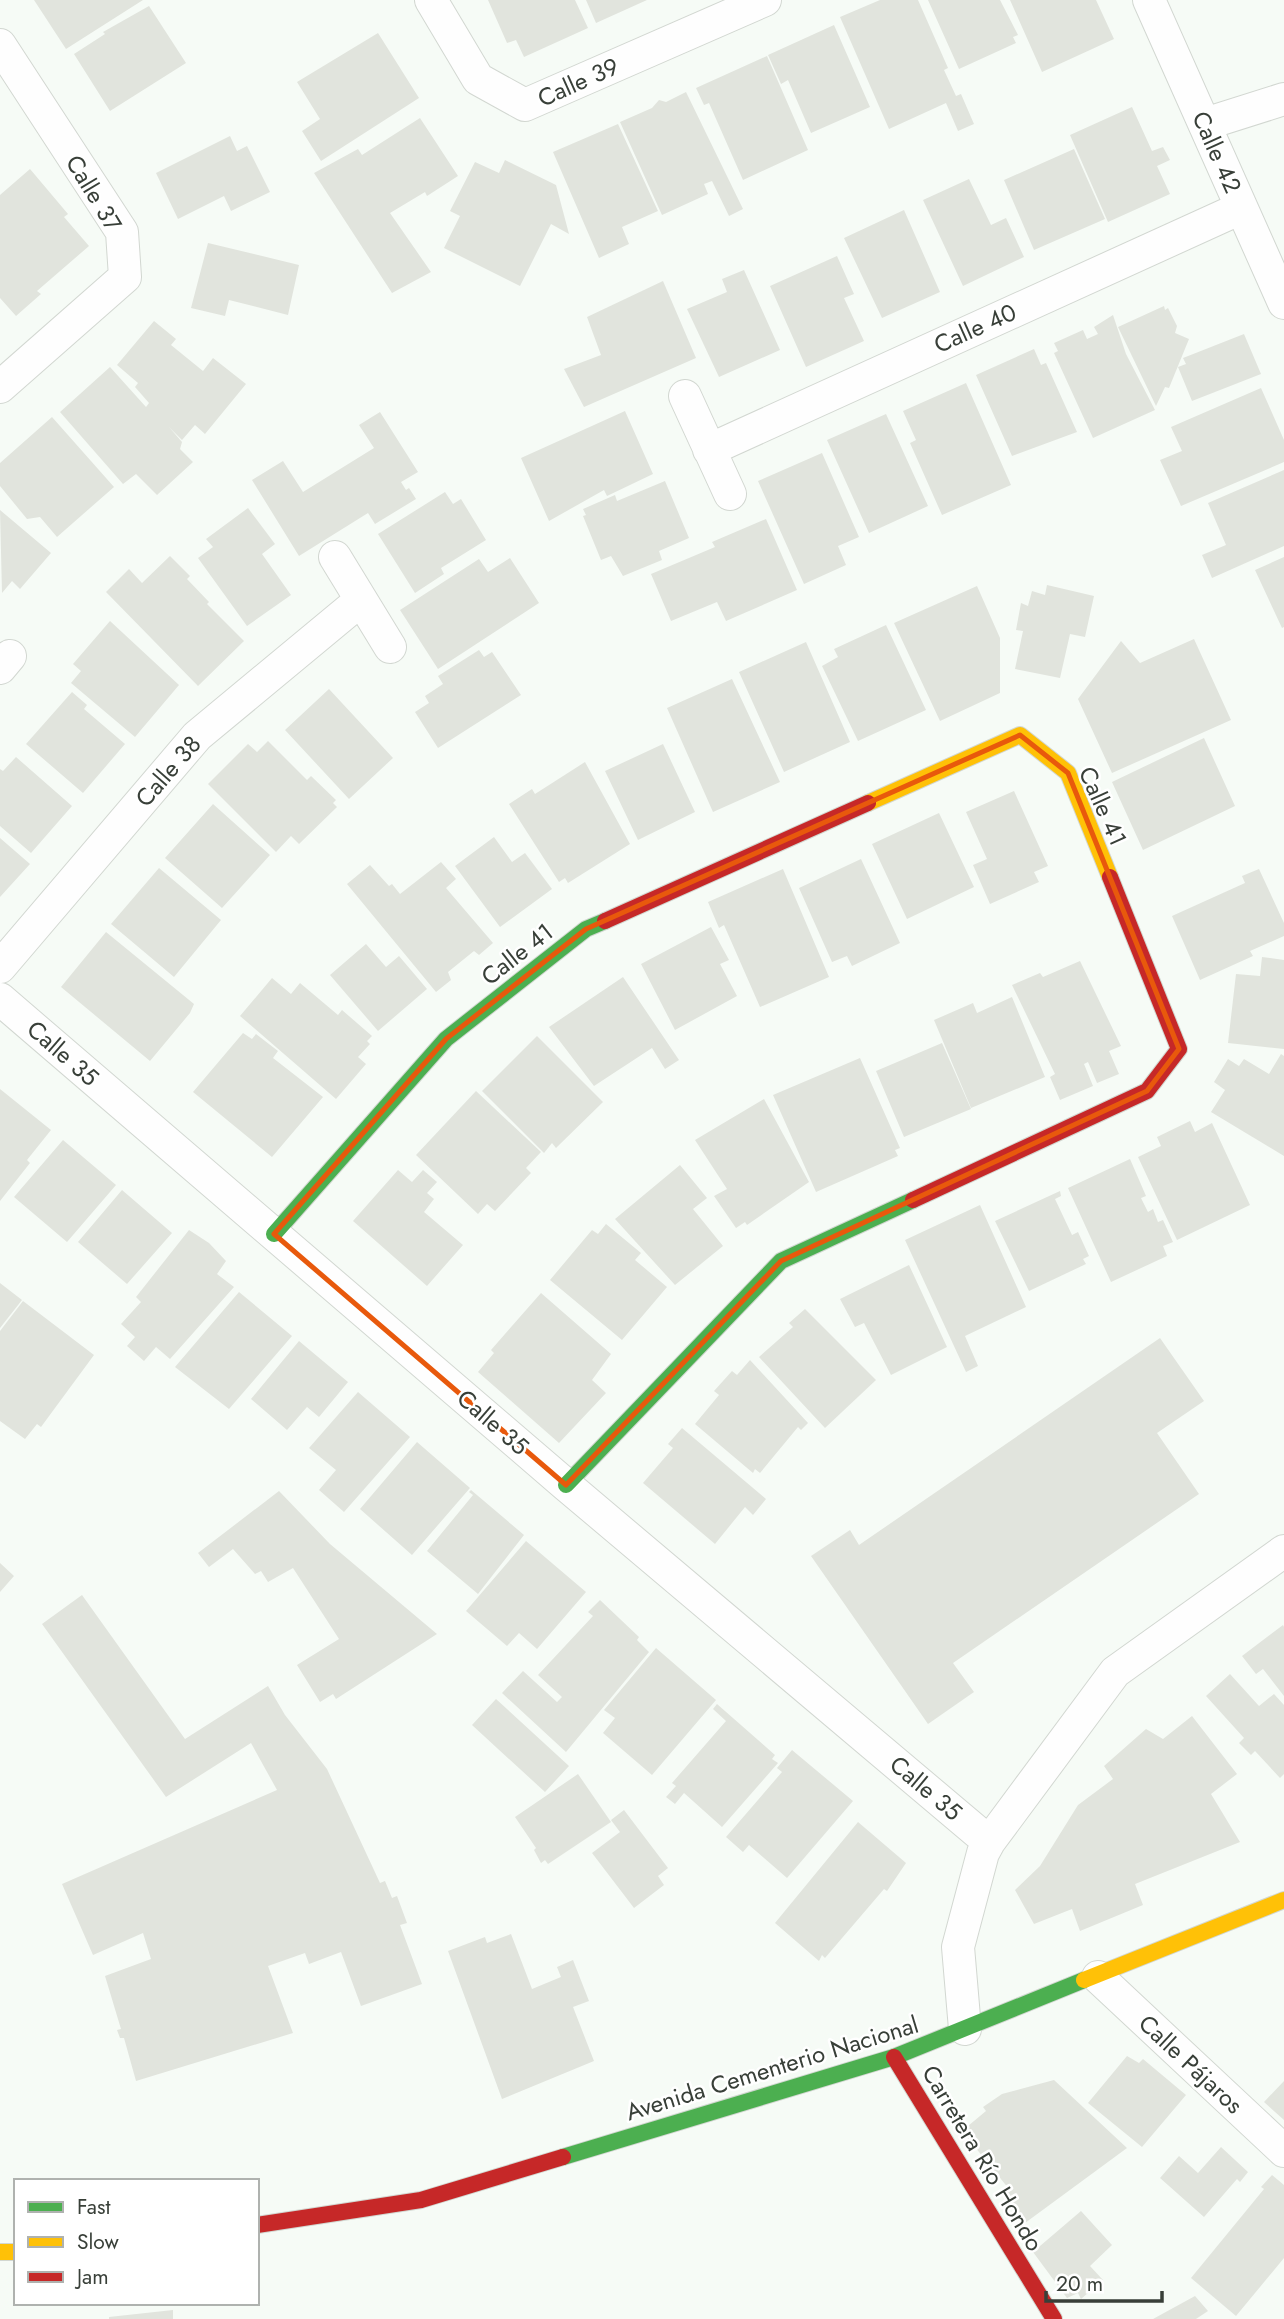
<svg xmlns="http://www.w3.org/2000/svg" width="1284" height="2319" viewBox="0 0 1284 2319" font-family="Jost,sans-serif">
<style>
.building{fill:#e1e4dd}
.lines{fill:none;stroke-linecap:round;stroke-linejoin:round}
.street-casing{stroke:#d2d7d1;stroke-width:34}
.fast-casing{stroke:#d2d7d1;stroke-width:18}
.slow-casing{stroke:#d2d7d1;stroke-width:18}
.jam-casing{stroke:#d2d7d1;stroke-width:18}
.street{stroke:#fefefe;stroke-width:32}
.fast{stroke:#4caf50;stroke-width:16}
.slow{stroke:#ffc107;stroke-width:16}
.jam{stroke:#c62828;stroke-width:16}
.marked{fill:none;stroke:#e8590c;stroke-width:5;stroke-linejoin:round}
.labels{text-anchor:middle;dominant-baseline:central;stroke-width:5;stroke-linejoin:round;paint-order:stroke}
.street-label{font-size:24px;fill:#383f38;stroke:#fff}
</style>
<rect width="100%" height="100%" fill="#f6fbf6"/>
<path class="building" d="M34 0H143L66 49Z
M488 0H575L588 28 524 57 516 40 507 43Z
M586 0H647L596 23Z
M880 0H918L948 68 944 70 956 96 961 94 974 124 958 131 946 103 889 129 840 17Z
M928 0H1000L1018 35 1013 37 1016 43 959 69Z
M1010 0H1096L1114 39 1042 72Z
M149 6 186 63 110 111 74 54 105 34 103 32Z
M834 25 870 107 811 133 788 80 781 84 768 55Z
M378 33 419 98 321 161 302 131 320 119 297 82Z
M767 56 808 150 743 180 709 103 704 105 696 88Z
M686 92 743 209 729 216 712 181 704 184 708 194 662 215 620 122 652 108 659 100 666 102Z
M1132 107 1152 151 1163 147 1170 160 1157 166 1170 194 1108 222 1070 135Z
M420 118 458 176 427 196 425 192 390 213 431 272 392 293 314 173 358 149 362 155Z
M618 124 658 211 622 227 629 244 599 258 553 152Z
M230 136 237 151 247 146 270 192 231 211 224 196 178 219 156 173Z
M1074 149 1105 219 1034 250 1004 180Z
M505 160 556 185 569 234 551 224 520 286 444 248 460 216 450 211 475 162 499 173Z
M30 169 68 214 64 217 89 246 37 291 41 294 16 316 0 298V195Z
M969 179 991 225 1006 218 1024 257 963 286 923 200Z
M904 210 940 292 882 318 844 238Z
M208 243 299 265 288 315 229 300 225 316 191 308Z
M837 256 854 294 844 298 864 341 806 367 770 286Z
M744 270 780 350 719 377 687 309 727 292 722 279Z
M663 281 696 358 584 407 564 369 601 355 587 317Z
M1164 306 1165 310 1168 308 1177 326 1175 333 1189 339 1169 388 1165 387 1156 406 1118 327Z
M1113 315 1126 354 1155 410 1093 438 1054 353 1058 351 1054 343 1083 330 1087 339 1098 334 1094 327Z
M154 321 176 339 171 345 203 371 213 358 246 384 205 434 195 425 182 440 169 427 182 442 180 449 193 462 157 495 136 474 123 484 60 412 110 367 146 407 149 403 135 387 138 383 117 365Z
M1244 334 1261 374 1192 401 1178 367 1186 364 1183 358Z
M1034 349 1041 365 1046 363 1077 432 1012 456 976 375Z
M966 383 1011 485 942 515 910 443 916 440 903 411Z
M1261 388 1284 440V462L1181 506 1160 460 1182 451 1171 427Z
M625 411 653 474 607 496 604 490 549 521 521 458Z
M380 412 418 472 401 482 406 490 409 488 416 499 375 524 368 513 299 556 252 480 283 461 303 492 374 448 359 425Z
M886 414 928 506 869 533 827 440Z
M52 417 114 487 57 537 40 517 27 519 0 486V463Z
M822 453 859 537 838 546 846 565 804 584 758 481Z
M1284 470V546L1212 578 1202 555 1226 545 1208 503Z
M665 481 689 538 659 551 662 560 623 576 611 556 601 560 583 516 586 515 583 509 615 495 617 501Z
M445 492 453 504 461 499 486 540 441 568 444 574 415 593 378 534Z
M248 508 275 544 262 554 291 595 247 626 198 558 213 547 206 539Z
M0 510 51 553 20 589 12 581 2 593Z
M766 519 797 590 726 621 717 602 671 621 651 574 715 547 712 542Z
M170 556 190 576 187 579 209 602 207 604 244 641 198 686 106 592 129 569 142 583Z
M1284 557V627L1282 628 1255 570Z
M510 558 539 603 438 669 400 610 479 559 488 572Z
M1047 585 1094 596 1085 637 1070 634 1060 678 1015 669 1023 631 1016 630 1021 603 1028 606 1032 591 1045 595Z
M977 586 1000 638V693L940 721 894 623Z
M110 621 179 685 135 737 71 683 81 671 73 664Z
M886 625 926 710 858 741 822 666 838 657 834 649Z
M1194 639 1231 720 1112 773 1078 699 1121 641 1140 663Z
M806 642 850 742 784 772 739 672Z
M479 650 484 657 492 652 521 695 438 748 415 712 429 703 425 696 443 684 438 676Z
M732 679 780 782 713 812 667 708Z
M329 689 393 758 349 799 285 730Z
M72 692 87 705 84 709 125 744 83 793 26 744Z
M1204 738 1235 806 1143 850 1112 782Z
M268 741 307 780 311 776 336 800 333 803 337 807 299 844 291 836 276 852 208 784 248 744 257 752Z
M663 744 695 812 638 840 605 771Z
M16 757 72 806 31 853 0 826V769L3 771Z
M585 762 630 844 568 883 565 878 559 882 509 804 532 789 535 794Z
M1014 791 1048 866 1034 872 1039 882 990 904 973 865 987 859 966 812Z
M213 804 270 855 222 908 165 858Z
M939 813 974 887 907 919 872 844Z
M494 837 512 862 525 853 552 889 500 927 455 866Z
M0 838 30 864 0 897Z
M861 859 900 943 852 966 847 956 832 962 799 888Z
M441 862 456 879 446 888 493 943 479 955 474 951 448 972 451 980 436 992 347 884 370 865 389 886 392 884 400 894Z
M159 868 221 920 174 977 111 924Z
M783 869 829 977 760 1007 724 925 719 928 708 902Z
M1259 869 1284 923V936L1250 951 1253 956 1200 980 1172 916 1245 883 1242 876Z
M711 927 729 960 720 964 737 996 675 1030 641 964Z
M106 932 194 1004 190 1013 150 1061 61 987Z
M366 944 386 967 399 956 427 989 378 1031 330 975Z
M1262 957 1284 960V1049L1228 1043 1236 974 1260 976Z
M1080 961 1121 1046 1109 1051 1119 1074 1097 1083 1088 1062 1084 1064 1093 1086 1060 1100 1050 1077 1055 1074 1012 985 1040 973 1043 977Z
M623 977 679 1060 665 1069 652 1048 594 1086 549 1027Z
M272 978 291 994 300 983 338 1015 342 1010 372 1036 367 1041 370 1044 358 1057 366 1064 336 1099 240 1016Z
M1012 997 1045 1077 971 1108 934 1020 973 1003 977 1013Z
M243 1033 252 1039 256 1034 278 1051 273 1058 323 1097 272 1157 193 1092Z
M537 1036 603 1102 556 1148 552 1143 544 1153 482 1091Z
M942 1043 971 1109 904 1137 876 1071Z
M1281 1054 1284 1056V1156L1211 1112 1225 1090 1214 1082 1228 1059 1239 1066 1244 1059 1269 1074Z
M860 1058 900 1148 895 1150 898 1156 816 1192 773 1095Z
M0 1089 51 1130 27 1160 30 1163 0 1201Z
M476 1091 541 1152 526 1168 531 1173 495 1211 487 1204 478 1214 416 1155Z
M764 1099 809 1182 747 1225 745 1222 736 1228 714 1196 727 1189 695 1140Z
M1190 1121 1195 1132 1212 1123 1250 1205 1177 1240 1138 1157 1161 1146 1157 1137Z
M63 1140 116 1185 67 1242 14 1197Z
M1130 1159 1146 1196 1141 1198 1148 1212 1153 1209 1158 1222 1163 1220 1173 1242 1163 1246 1167 1256 1111 1282 1068 1188Z
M680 1165 707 1198 693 1209 723 1246 675 1285 615 1219Z
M398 1170 412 1182 423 1170 437 1182 427 1193 434 1199 424 1212 463 1245 427 1286 353 1221Z
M122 1190 172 1233 127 1284 78 1242Z
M1060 1191 1061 1196 1055 1199 1072 1235 1078 1232 1089 1256 1083 1259 1086 1264 1029 1291 995 1221Z
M980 1205 1026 1307 965 1336 978 1366 966 1372 905 1240Z
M606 1224 641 1253 635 1260 667 1287 622 1340 550 1280 592 1230 598 1234Z
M189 1230 209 1243 226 1261 217 1274 234 1287 170 1359 156 1347 144 1361 127 1346 135 1337 121 1324 141 1302 136 1297Z
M909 1265 947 1347 891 1375 864 1323 855 1327 840 1299Z
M0 1283 22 1300 0 1328Z
M239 1292 292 1336 229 1409 175 1367Z
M541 1293 611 1354 592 1380 606 1393 559 1443 478 1372 494 1353 491 1350Z
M23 1301 94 1355 41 1427 37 1424 25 1439 0 1421V1331Z
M805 1309 876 1380 825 1428 759 1357 793 1327 789 1323Z
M1160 1338 1204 1401 1157 1433 1199 1494 953 1663 974 1692 928 1724 811 1556 850 1530 859 1545Z
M299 1341 348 1382 319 1417 307 1407 287 1430 251 1399Z
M750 1360 808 1423 801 1430 798 1427 760 1473 755 1469 753 1473 695 1424 719 1395 714 1391 732 1371 737 1375Z
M358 1392 410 1437 344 1512 319 1490 336 1470 309 1448Z
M682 1428 766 1499 753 1515 745 1507 715 1544 643 1483 673 1448 668 1444Z
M417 1442 470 1488 412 1555 360 1509Z
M471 1490 524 1535 478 1594 427 1551 473 1495 469 1492Z
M279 1491 330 1544 437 1634 336 1699 333 1694 320 1702 297 1665 339 1639 293 1568 268 1582 261 1571 255 1574 233 1549 209 1567 198 1553Z
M526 1541 586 1592 537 1649 519 1633 507 1646 466 1611Z
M0 1563 14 1576 0 1592Z
M82 1595 185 1739 268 1686 285 1715 327 1769 380 1883 385 1881 392 1898 397 1896 407 1923 400 1925 422 1984 361 2006 341 1952 309 1964 305 1953 268 1966 293 2033 136 2081 124 2038H120L117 2030 121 2029 105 1976 151 1959 143 1933 93 1955 62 1884 277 1790 251 1743 166 1797 42 1624Z
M600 1600 639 1637 637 1640 649 1652 566 1752 502 1693 523 1671 557 1702 562 1697 538 1675 593 1616 588 1612Z
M1283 1625 1284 1627V1696L1263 1669 1256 1674 1242 1656Z
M656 1648 716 1700 652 1775 603 1733 615 1718 604 1710Z
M1230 1674 1259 1706 1274 1694 1284 1705V1774L1280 1778 1255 1751 1251 1755 1239 1743 1244 1738 1206 1696Z
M496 1699 569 1766 545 1792 472 1725Z
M717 1704 775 1755 772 1759 778 1763 722 1827 684 1793 675 1804 666 1797 676 1786 672 1783 726 1721 713 1709Z
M1192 1716 1237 1774 1211 1794 1240 1842 1135 1884 1143 1905 1080 1931 1072 1909 1034 1924 1015 1890 1040 1866 1078 1805 1113 1779 1104 1766 1146 1729 1163 1739Z
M792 1750 853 1801 787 1878 749 1845 743 1852 726 1837 782 1772 777 1768Z
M578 1774 611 1822 548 1864 545 1860 541 1863 534 1850 536 1848 515 1817Z
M624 1810 668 1868 658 1876 664 1885 634 1908 592 1853 620 1832 611 1820Z
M858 1822 906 1863 887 1891 884 1889 825 1958 822 1955 819 1961 775 1923Z
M511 1934 532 1989 561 1977 557 1967 573 1960 589 2001 573 2007 594 2061 502 2099 448 1951 485 1937 487 1943Z
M1127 2056 1139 2063 1143 2059 1186 2095 1142 2147 1088 2103Z
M1054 2080 1127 2148 1025 2223 1003 2194 1009 2189 962 2131 986 2111 983 2107 1002 2094Z
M1284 2081V2120L1264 2102Z
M1221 2147 1248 2172 1240 2182 1237 2179 1204 2217 1160 2178 1179 2156 1198 2173Z
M1272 2175 1284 2185V2258L1236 2316 1191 2278 1264 2189 1261 2187Z
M1081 2211 1112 2245 1090 2266 1103 2280 1081 2299 1078 2293 1067 2298 1033 2252Z
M1195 2296 1208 2311 1196 2319H1153Z
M173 2310V2319H109V2317Z"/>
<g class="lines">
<defs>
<path id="street" d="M431 0 478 79 525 105 765 0
M1149 0 1284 303
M0 45 122 232 125 277 0 387
M1205 124 1284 99
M685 396 730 494
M709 450 1241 208
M335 557 390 647
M0 668 10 656
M0 967 197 736 361 600
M0 999 566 1485 989 1842
M1098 1977 1284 2151
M965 2029 958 1947 983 1853 989 1842 1115 1672 1284 1551"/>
<path id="fast" d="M274 1234 446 1039 586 929 605 921
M566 1485 781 1261 913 1200
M563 2157 894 2057 1084 1980"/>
<path id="slow" d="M868 803 1020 735 1068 773 1110 877
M1084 1980 1284 1900
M0 2252H16"/>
<path id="jam" d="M605 921 868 803
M913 1200 1147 1091 1179 1049 1110 877
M894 2057 1054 2319
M257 2225 421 2200 563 2157"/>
</defs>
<use href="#street" class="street-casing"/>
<use href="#fast" class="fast-casing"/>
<use href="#slow" class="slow-casing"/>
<use href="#jam" class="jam-casing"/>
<use href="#street" class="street"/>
<use href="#fast" class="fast"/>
<use href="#slow" class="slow"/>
<use href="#jam" class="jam"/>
</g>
<path class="marked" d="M1020 735 1068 773 1179 1049 1147 1091 781 1261 566 1485 274 1234 446 1039 586 929Z"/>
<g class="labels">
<g class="street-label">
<text transform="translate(578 82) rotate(-24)">Calle 39</text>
<text transform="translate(1217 152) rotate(66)">Calle 42</text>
<text transform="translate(94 193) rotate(59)">Calle 37</text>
<text transform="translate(975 328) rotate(-24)">Calle 40</text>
<text transform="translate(168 771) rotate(-49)">Calle 38</text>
<text transform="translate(1103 806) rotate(66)">Calle 41</text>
<text transform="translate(517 954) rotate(-38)">Calle 41</text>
<text transform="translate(63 1053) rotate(41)">Calle 35</text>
<text transform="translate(493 1422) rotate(41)">Calle 35</text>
<text transform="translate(926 1788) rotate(40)">Calle 35</text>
<text transform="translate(1191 2064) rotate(43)">Calle Pájaros</text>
<text transform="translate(772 2068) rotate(-17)">Avenida Cementerio Nacional</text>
<text transform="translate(983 2158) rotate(59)">Carretera Río Hondo</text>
</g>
</g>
<rect x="14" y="2179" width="245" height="126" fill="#ffffff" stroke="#afb2af" stroke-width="2"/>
<rect x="28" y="2202" width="35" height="10" fill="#4caf50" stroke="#afb2af" stroke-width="2"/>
<text x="77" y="2214" font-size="21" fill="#383f38">Fast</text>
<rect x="28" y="2237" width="35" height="10" fill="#ffc107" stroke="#afb2af" stroke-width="2"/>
<text x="77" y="2249" font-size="21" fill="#383f38">Slow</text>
<rect x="28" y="2272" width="35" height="10" fill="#c62828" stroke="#afb2af" stroke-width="2"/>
<text x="77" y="2284" font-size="21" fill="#383f38">Jam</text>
<path d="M1046 2291v10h116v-10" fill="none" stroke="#383f38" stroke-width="3.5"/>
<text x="1056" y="2291" font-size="21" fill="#383f38" stroke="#ffffff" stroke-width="5" paint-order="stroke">20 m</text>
</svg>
